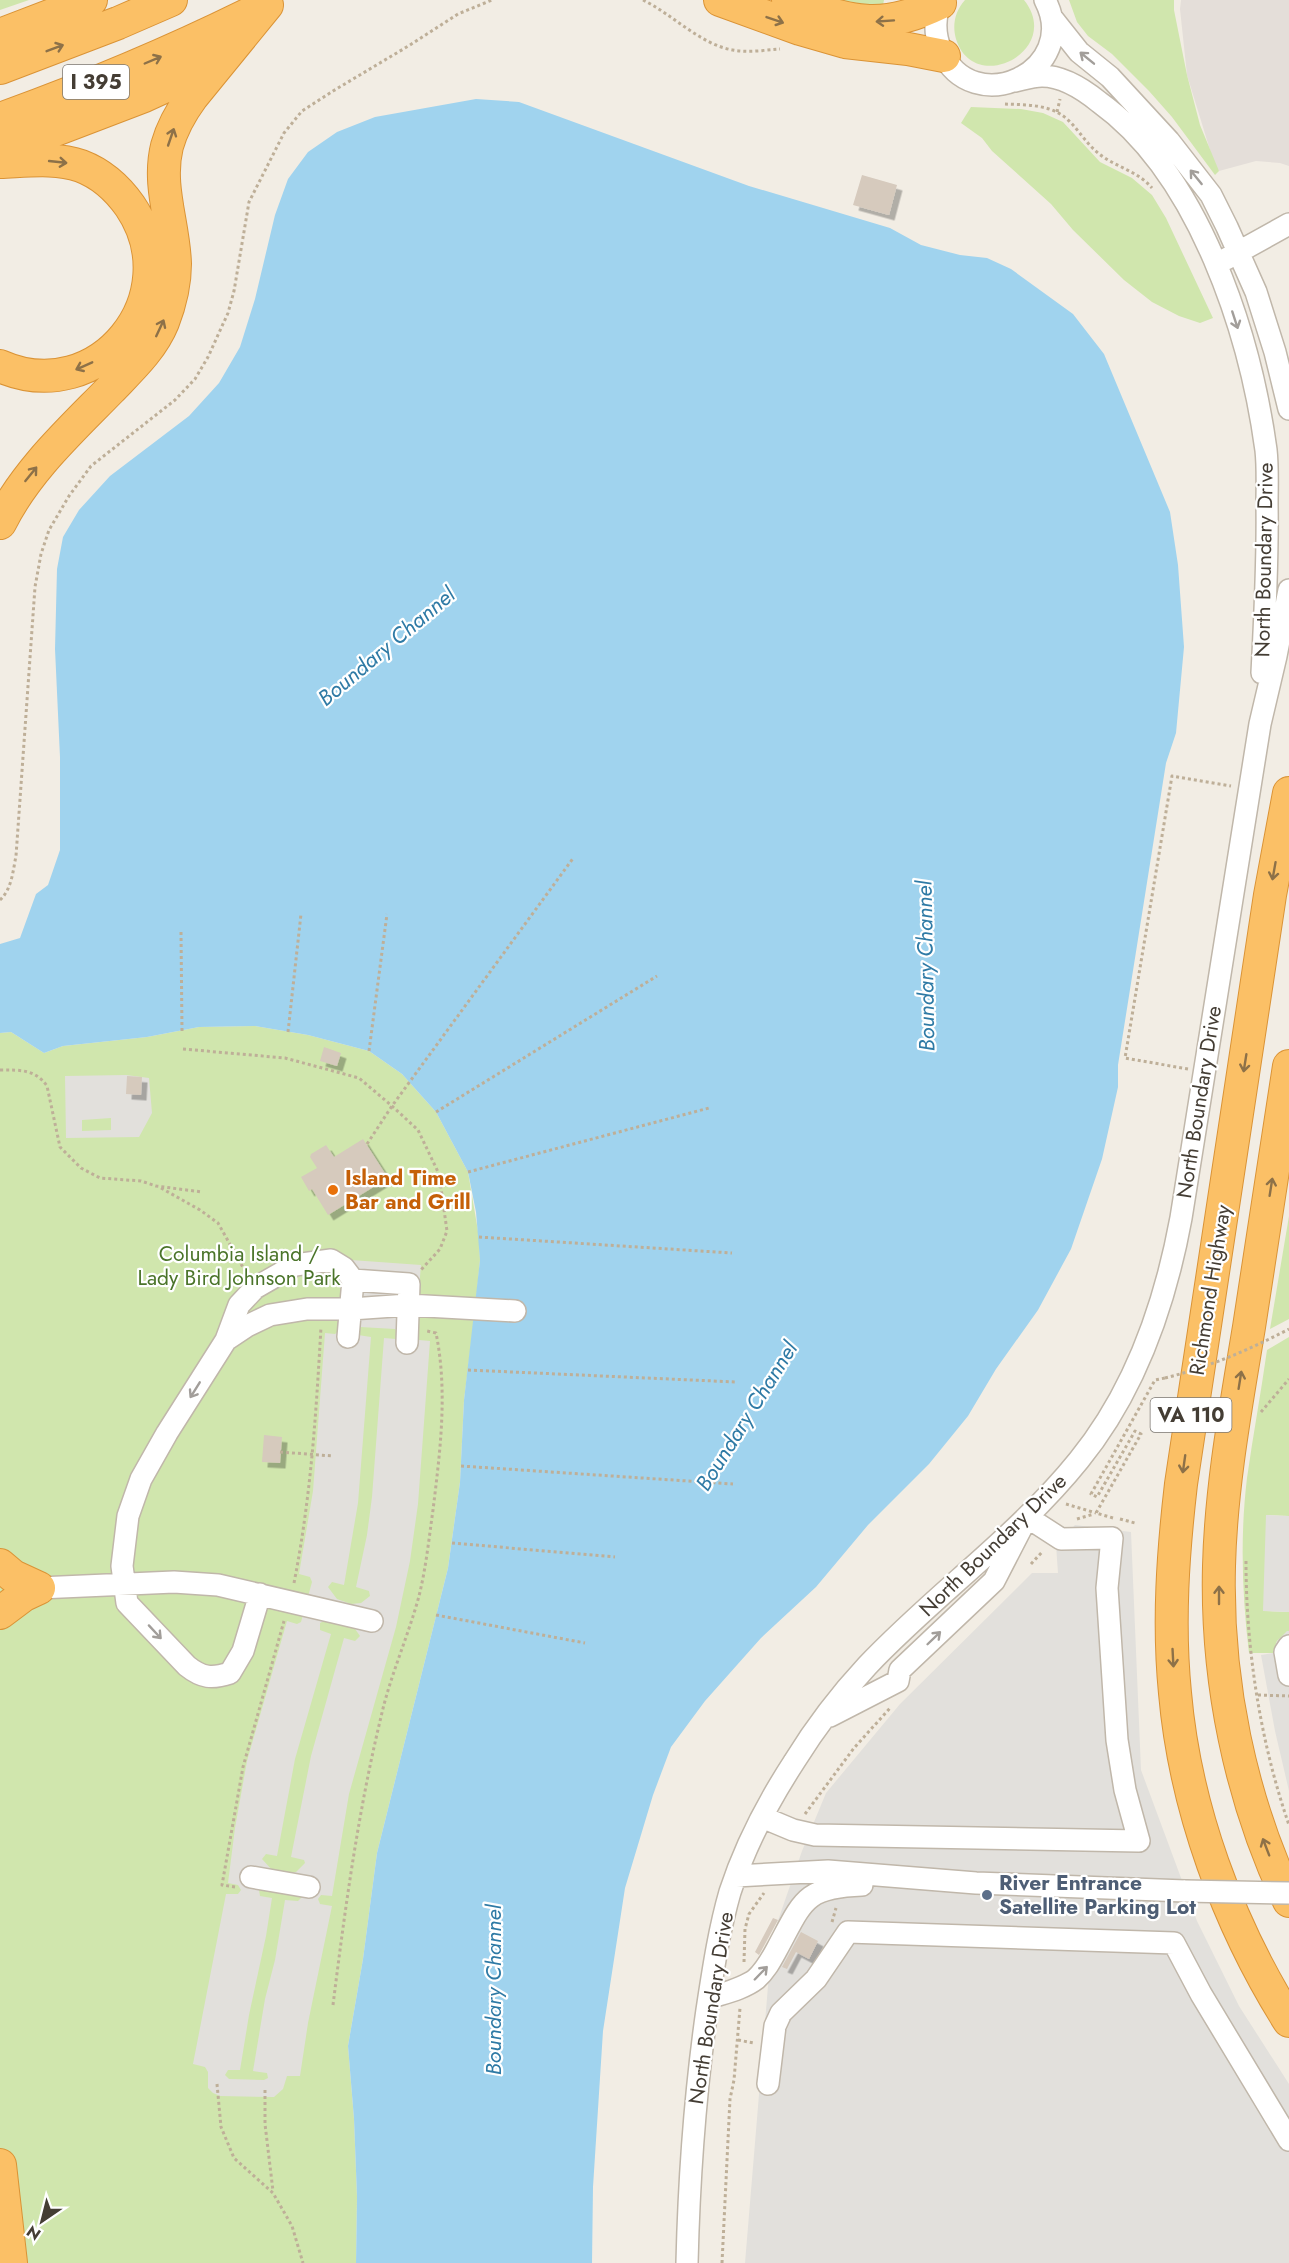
<svg xmlns="http://www.w3.org/2000/svg" width="1289" height="2263" viewBox="0 0 1289 2263" font-family="Jost,sans-serif">
<style>
.industrial{fill:#e4ded9}
.green{fill:#d0e6ad}
.parking{fill:#e2e0dc;fill-rule:evenodd}
.water{fill:#a0d3ee}
.building{fill:#d6cabd;filter:url(#shadow)}
.lines{fill:none;stroke-linecap:round;stroke-linejoin:round}
.minor-casing{stroke:#c0b7aa;stroke-width:24}
.highway-casing{stroke:#da9336;stroke-width:34}
.path{stroke:#beaf98;stroke-width:3;stroke-dasharray:3 3;stroke-linecap:butt}
.minor{stroke:#fff;stroke-width:21}
.highway{stroke:#fbc066;stroke-width:32}
.minor-bridge-casing{stroke:#c0b7aa;stroke-width:24;stroke-linecap:butt}
.path-bridge{stroke:#beaf98;stroke-width:3;stroke-dasharray:3 3;stroke-linecap:butt}
.minor-bridge{stroke:#fff;stroke-width:21}
.oneway{stroke:#8d7148}
.oneway2{stroke:#a29e9a}
.food-dot{fill:#e8710a;stroke:#fff;stroke-width:2}
.service-dot{fill:#5c6f8a;stroke:#fff;stroke-width:2}
.labels{text-anchor:middle;dominant-baseline:central;stroke-width:4.5;stroke-linejoin:round;paint-order:stroke}
.shield{fill:#fff;stroke:#7c7771;stroke-width:1.5}
.shield-label{font-size:20px;font-weight:bold;fill:#443d34}
.street-label{font-size:21px;fill:#443d34;stroke:#fff}
.food-label{font-size:21px;font-weight:bold;fill:#c56008;stroke:#fff;text-anchor:start}
.park-label{font-size:21px;fill:#4a7429;stroke:#fff}
.service-label{font-size:21px;font-weight:bold;fill:#4e5e75;stroke:#fff;text-anchor:start}
.water-label{font-size:22px;font-style:italic;fill:#2e7aa5;stroke:#fff}
</style>
<defs>
<filter id="shadow"><feDropShadow dx="5.5" dy="5.5" stdDeviation="0" flood-color="#0004"/></filter>
</defs>
<rect width="100%" height="100%" fill="#f2ede4"/>
<path class="industrial" d="M1181 0H1289V166L1280 163 1256 161 1219 171 1214 163 1187 75 1180 9Z"/>
<path class="green" d="M0 0H29L0 10Z
M826 0H884L882 10Z
M965 0H1024C1064 50 974 97 956 39 952 25 955 11 965 0Z
M1069 0H1174V10L1187 75 1200 125 1219 171 1215 175 1172 117 1149 91 1112 54 1088 36 1077 22Z
M971 107 1021 109 1043 113 1063 122 1100 162 1132 178 1152 195 1166 218 1213 318 1200 323 1179 316 1152 302 1124 280 1073 230 1051 204 992 151 982 138 961 123Z
M255 1026 308 1035 369 1051 402 1074 436 1112 468 1172 479 1237 480 1260 475 1312 464 1400 460 1482 448 1568 377 1853 363 1959 348 2046 354 2119 357 2197 356 2263H0V1033L11 1032 44 1053 63 1046 147 1037 199 1027Z
M1289 1216V1319L1270 1329Z
M1289 1337V1516L1267 1515 1264 1611 1289 1612V1631L1277 1641 1273 1653H1249C1242 1595 1240 1536 1247 1478 1253 1435 1261 1393 1267 1350Z"/>
<path class="parking" d="M126 1075 149 1078 152 1113 139 1137 66 1138 65 1076ZM111 1118V1130L82 1131V1120Z
M351 1260 421 1265 415 1335 419 1340 430 1341 418 1504 410 1561 396 1627 349 1794 332 1896 321 1895 318 1899 320 1904 332 1906 308 2023 300 2076H287L283 2089 274 2097 220 2096 213 2093 208 2088V2072L205 2067 193 2064 226 1894H238L241 1890 238 1885 228 1883 235 1828 247 1761 287 1621 297 1624 301 1622 312 1582 310 1577 299 1574 313 1491 325 1333 335 1334 340 1330 345 1275ZM360 1327 395 1329 399 1334 396 1339 384 1338 372 1497 367 1535 356 1587 369 1591 370 1596 361 1603 351 1604 337 1599 328 1587 332 1582 344 1585 358 1503 371 1337 358 1335 357 1329ZM330 1618 353 1626 360 1636 355 1641 344 1638 311 1756 291 1857 304 1860 305 1863 296 1872 286 1874 272 1870 262 1859 266 1854 277 1856 295 1759 331 1634 320 1630V1623ZM262 1888 298 1892 302 1897 298 1901 285 1900 275 1960 265 1999 253 2071 267 2073 268 2078 264 2080 229 2079 225 2075 228 2070H240L249 2015 266 1936 272 1898 260 1896 259 1890Z
M1266 1515 1289 1516V1612L1263 1611Z
M1075 1525 1131 1532 1141 1770 1197 1921 1239 2006 1289 2084V2263H745L772 1938 802 1851 826 1793 900 1704 1032 1573H1058L1056 1545Z
M1287 1631H1289V1791L1275 1731 1261 1655 1273 1653 1277 1641Z"/>
<path class="water" d="M476 99 519 102 749 186 890 228 921 245 960 255 987 258 1011 269 1073 314 1104 354 1170 512 1178 565 1184 647 1176 733 1166 763 1118 1065V1087L1102 1159 1071 1249 1038 1310 996 1369 968 1416 929 1464 868 1525 816 1587 761 1638 705 1701 671 1747 653 1795 625 1888 603 2031 593 2187 592 2263H356L357 2197 354 2119 348 2046 363 1959 377 1853 448 1568 460 1482 464 1400 480 1260 476 1212 468 1172 436 1112 402 1074 369 1051 308 1035 255 1026 199 1027 147 1037 63 1046 44 1053 11 1032 0 1033V944L20 938 36 894 48 885 60 850V757L55 649 57 569 63 537 79 510 110 476 189 416 219 383 240 347 255 299 275 215 288 179 308 152 337 132 375 117Z"/>
<path class="building" d="M862 175 897 185 889 215 853 205Z
M324 1047 341 1053 337 1066 320 1061Z
M127 1076 142 1077 141 1095 126 1094Z
M363 1139 388 1178 328 1215 312 1189 309 1191 301 1177 317 1168 310 1157 311 1154 326 1145 334 1157Z
M264 1435 282 1437 280 1463 262 1462Z
M773 1918 778 1920 759 1955 755 1952Z
M801 1932 818 1941 809 1959 796 1952 787 1969 782 1967Z"/>
<g class="lines">
<defs>
<path id="minor" d="M942 0C934 15 934 34 941 50 972 122 1082 71 1045 0
M1052 18 1079 52 1110 77 1169 141 1211 195 1227 227 1256 292 1275 352 1289 409
M1015 81C1024 79 1033 76 1042 76 1063 76 1083 89 1099 102 1199 174 1250 333 1266 450 1268 468 1267 487 1267 505 1268 561 1265 617 1262 673
M1226 259 1289 224
M353 1280 409 1284 407 1343
M226 1340 247 1326 270 1315 307 1309H351L408 1305 515 1311
M39 1588 174 1582 218 1585 372 1621
M260 1594 243 1651 230 1673C212 1679 202 1678 187 1666L127 1603 122 1566 128 1516 141 1479 167 1433 226 1340 239 1305 255 1288 295 1265 331 1260 344 1268 353 1280 348 1337
M1289 1646 1285 1652 1289 1675
M762 1817 793 1830 815 1835 1139 1841 1125 1790 1117 1740 1107 1588 1112 1538 1061 1539 1027 1517 994 1581 900 1670 898 1681 830 1716
M736 1876 828 1871 976 1883 1185 1891
M251 1877 309 1887
M709 1998C724 1993 743 1989 756 1979 766 1970 771 1960 777 1949 803 1901 804 1887 862 1885
M768 2084 775 2026 781 2013 816 1979 848 1932 1174 1943 1201 1994 1289 2140
M687 2263C689 2179 695 2094 707 2010 713 1971 719 1930 730 1892 745 1846 768 1802 794 1762 815 1728 840 1695 867 1666 935 1594 1017 1537 1079 1460 1136 1390 1165 1305 1181 1218L1260 724 1276 656 1289 590"/>
<path id="highway" d="M720 0 800 29 845 42 908 49 944 56
M788 0C849 21 879 33 940 3
M0 35 91 0
M0 68 118 23 171 0
M0 119C89 87 175 51 259 9
M0 151 144 96 216 63
M0 162C27 161 56 157 81 166 102 174 118 189 130 206 191 296 99 410 0 366
M0 523C26 471 70 431 110 390 130 369 152 349 163 322 170 304 175 283 175 264 174 224 157 186 167 146 172 128 181 112 192 97L267 5
M1289 793 1270 895 1181 1484C1173 1553 1168 1623 1175 1693 1185 1808 1228 1924 1289 2021
M1289 1066C1276 1153 1262 1240 1249 1327 1236 1406 1221 1486 1219 1566 1216 1680 1240 1798 1289 1901
M0 1565 13 1576 39 1588
M0 1613 24 1595 39 1588
M0 2165 11 2263"/>
</defs>
<use href="#minor" class="minor-casing"/>
<use href="#highway" class="highway-casing"/>
<path class="path" d="M643 0C672 14 701 45 733 50 748 53 765 50 780 49
M1005 104C1026 105 1050 104 1067 119 1078 129 1086 143 1098 153 1115 167 1138 171 1152 188
M1057 112 1060 99
M0 900C12 889 13 870 16 856L35 587 41 554 49 530 69 496 91 466 175 400 195 379 208 357 228 313 234 291 249 202 284 133 302 111 333 91 410 45 458 14 492 0
M181 932 182 1031
M288 1032 301 914
M183 1049 285 1058 359 1078 392 1106 418 1130 439 1174 447 1231 440 1249 420 1271
M369 1051 387 914
M1188 1069 1125 1058 1172 776 1231 786
M0 1070C20 1070 35 1069 47 1086L60 1147 81 1168 100 1178 141 1181 156 1186 202 1192
M436 1112 657 976
M367 1144 392 1106 574 857
M468 1172 709 1108
M161 1188 200 1210 218 1223 245 1271
M479 1237 732 1253
M468 1370 736 1382
M1261 1412 1289 1379
M280 1452 333 1456
M461 1466 733 1484
M1066 1504 1096 1513
M1113 1518 1096 1513 1141 1434 1135 1431 1097 1497 1091 1494 1155 1380 1165 1378
M1077 1519 1094 1514
M1120 1519 1135 1523
M452 1543 615 1557
M1246 1561C1246 1649 1260 1741 1289 1825
M1031 1564 1043 1551
M294 1583C311 1496 316 1415 321 1327
M436 1615 585 1643
M1258 1695 1289 1696
M805 1814 854 1748 891 1707
M235 1887 222 1885 243 1767 284 1621
M832 1922 836 1908
M744 1962 745 1929 749 1914 764 1893
M333 2005C345 1909 358 1812 381 1717 390 1676 408 1637 419 1596 426 1568 429 1538 433 1510 440 1452 448 1392 436 1333L427 1331
M738 2040 754 2043
M217 2084 221 2127 234 2158 273 2193 292 2226 303 2263
M265 2090V2124L273 2191
M722 2263 730 2099 734 2080 740 2008"/>
<use href="#minor" class="minor"/>
<use href="#highway" class="highway"/>
<defs>
<path id="minor-bridge" d="M1185 1891 1289 1893"/>
</defs>
<use href="#minor-bridge" class="minor-bridge-casing"/>
<path class="path-bridge" d="M1165 1378C1209 1367 1249 1350 1289 1329"/>
<use href="#minor-bridge" class="minor-bridge"/>
</g>
<defs><path id="oneway-shaft" d="M-6 0H5M1.5-3L5.5 0L1.5 3" fill="none" stroke-width="1.6" stroke-linecap="round" stroke-linejoin="round" transform="scale(1.5)"/></defs>
<g class="oneway">
<use href="#oneway-shaft" transform="translate(775 20) rotate(19)"/>
<use href="#oneway-shaft" transform="translate(885 21) rotate(176)"/>
<use href="#oneway-shaft" transform="translate(55 48) rotate(-21)"/>
<use href="#oneway-shaft" transform="translate(153 60) rotate(-23)"/>
<use href="#oneway-shaft" transform="translate(171 137) rotate(-71)"/>
<use href="#oneway-shaft" transform="translate(58 162) rotate(6)"/>
<use href="#oneway-shaft" transform="translate(160 328) rotate(-65)"/>
<use href="#oneway-shaft" transform="translate(84 366) rotate(156)"/>
<use href="#oneway-shaft" transform="translate(31 474) rotate(-51)"/>
<use href="#oneway-shaft" transform="translate(1274 871) rotate(100)"/>
<use href="#oneway-shaft" transform="translate(1245 1063) rotate(99)"/>
<use href="#oneway-shaft" transform="translate(1271 1187) rotate(-81)"/>
<use href="#oneway-shaft" transform="translate(1240 1380) rotate(-81)"/>
<use href="#oneway-shaft" transform="translate(1184 1464) rotate(98)"/>
<use href="#oneway-shaft" transform="translate(1219 1595) rotate(-90)"/>
<use href="#oneway-shaft" transform="translate(1173 1658) rotate(87)"/>
<use href="#oneway-shaft" transform="translate(1266 1847) rotate(-111)"/>
</g>
<g class="oneway2">
<use href="#oneway-shaft" transform="translate(1087 58) rotate(-141)"/>
<use href="#oneway-shaft" transform="translate(1196 177) rotate(-129)"/>
<use href="#oneway-shaft" transform="translate(1235 320) rotate(72)"/>
<use href="#oneway-shaft" transform="translate(195 1390) rotate(122)"/>
<use href="#oneway-shaft" transform="translate(155 1632) rotate(47)"/>
<use href="#oneway-shaft" transform="translate(934 1638) rotate(-44)"/>
<use href="#oneway-shaft" transform="translate(761 1973) rotate(-46)"/>
</g>
<circle class="food-dot" cx="333" cy="1190" r="6"/>
<circle class="service-dot" cx="987" cy="1895" r="6"/>
<g class="labels">
<g class="shield">
<rect x="63" y="65" width="66" height="34" rx="4.5"/>
<rect x="1150.5" y="1398" width="81" height="34" rx="4.5"/>
</g>
<g class="shield-label">
<text x="96" y="82">I 395</text>
<text x="1191" y="1415">VA 110</text>
</g>
<g class="street-label">
<text transform="translate(1264 560) rotate(-89)">North Boundary Drive</text>
<text transform="translate(1199 1102) rotate(-81)">North Boundary Drive</text>
<text transform="translate(1210 1290) rotate(-81)">Richmond Highway</text>
<text transform="translate(993 1545) rotate(-44)">North Boundary Drive</text>
<text transform="translate(711 2008) rotate(-81)">North Boundary Drive</text>
</g>
<g class="food-label">
<text x="345" y="1178">Island Time<tspan x="345" dy="24">Bar and Grill</tspan></text>
</g>
<g class="park-label">
<text x="239" y="1254">Columbia Island /<tspan x="239" dy="24">Lady Bird Johnson Park</tspan></text>
</g>
<g class="service-label">
<text x="999" y="1883">River Entrance<tspan x="999" dy="24">Satellite Parking Lot</tspan></text>
</g>
<g class="water-label">
<text transform="translate(386 646) rotate(-40)">Boundary Channel</text>
<text transform="translate(925 966) rotate(-91)">Boundary Channel</text>
<text transform="translate(746 1416) rotate(-58)">Boundary Channel</text>
<text transform="translate(493 1990) rotate(-90)">Boundary Channel</text>
</g>
</g>
<g transform="translate(42 2221) rotate(215)" stroke="#ffffff" stroke-width="4.5" paint-order="stroke">
<path d="M0-4.5L10 22L0 15L-10 22Z" fill="#443d34"/>
<text y="-9" font-size="16" font-weight="bold" text-anchor="middle" fill="#443d34">N</text>
</g>
</svg>
